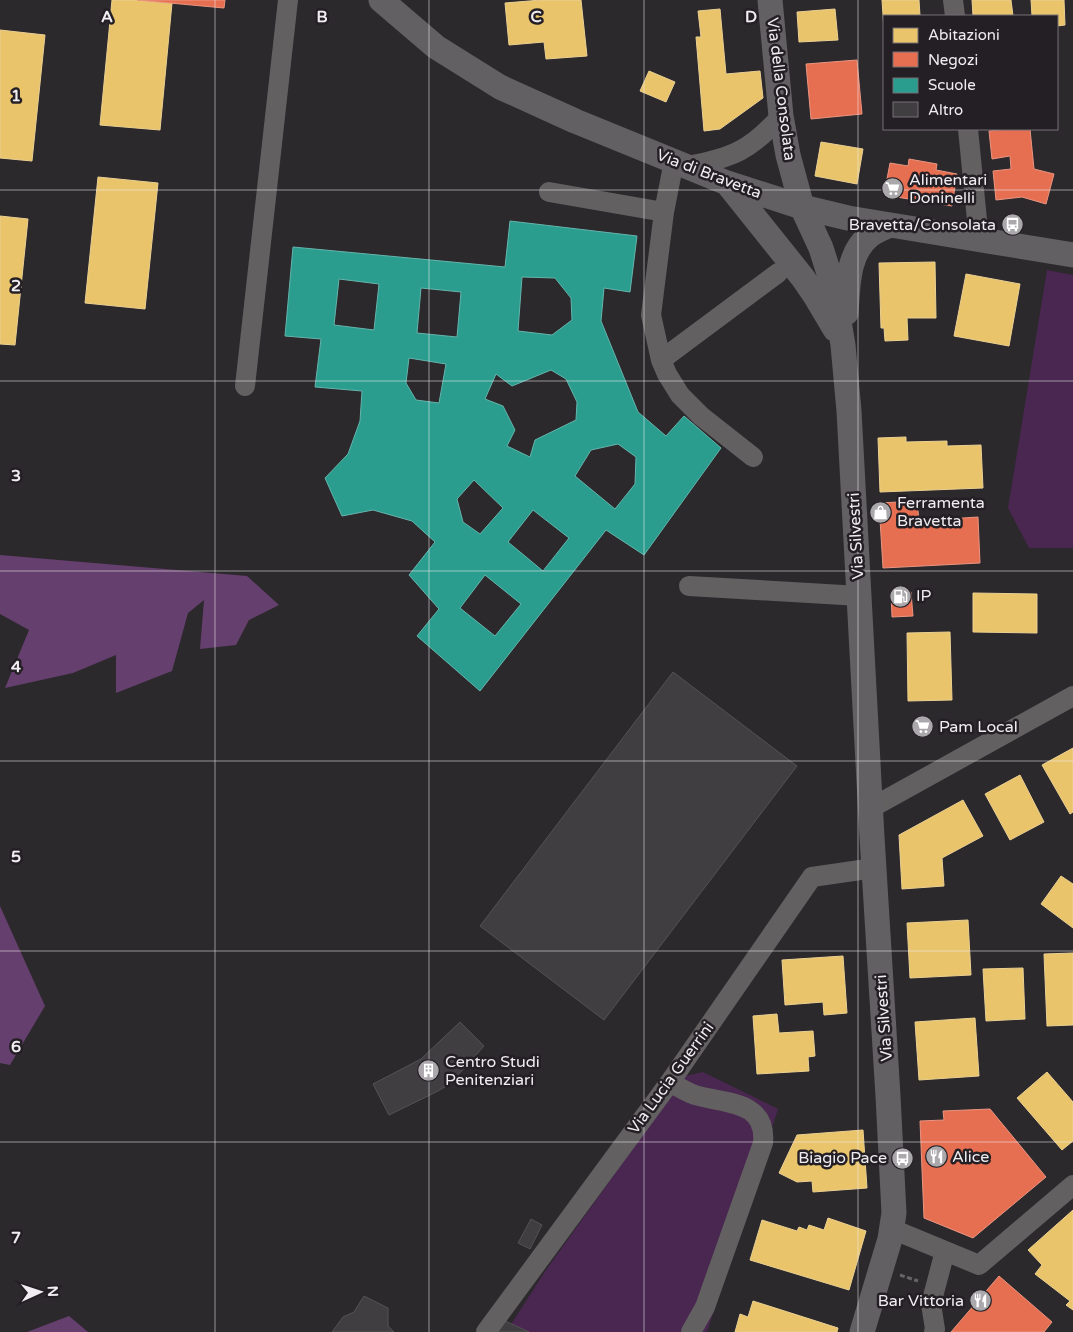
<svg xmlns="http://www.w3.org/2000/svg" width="1073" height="1332" viewBox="0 0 1073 1332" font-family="'Varela Round',sans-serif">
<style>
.green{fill:#492750}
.forest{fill:#653f6d}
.homes{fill:#e9c46a;stroke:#ebd092}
.shops{fill:#e76f51;stroke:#ea9581}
.schools{fill:#2a9d8f;stroke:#65b5ac;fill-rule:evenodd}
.building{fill:#403e41;stroke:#545255}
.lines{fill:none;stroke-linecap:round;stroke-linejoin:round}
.path{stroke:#686567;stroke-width:3;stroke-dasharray:5 2.5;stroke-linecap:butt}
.minor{stroke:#626061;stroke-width:20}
.major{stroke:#636063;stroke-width:25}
.grid{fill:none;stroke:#f0edf1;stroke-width:1;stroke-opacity:0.55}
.labels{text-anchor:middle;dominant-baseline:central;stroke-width:5;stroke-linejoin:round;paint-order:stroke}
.street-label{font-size:16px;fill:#f0edf1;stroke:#231f24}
.poi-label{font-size:16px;fill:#f0edf1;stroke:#231f24;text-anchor:start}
.grid-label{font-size:16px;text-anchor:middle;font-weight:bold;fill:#f0edf1;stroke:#231f24;stroke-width:5;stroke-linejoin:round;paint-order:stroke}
</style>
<rect width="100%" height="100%" fill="#2c292d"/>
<path class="green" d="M1047 270 1073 275V548H1029L1008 508Z
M703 1072 778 1109 707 1332H506L546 1270 685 1076Z"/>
<path class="forest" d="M0 555 247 576 279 605 249 620 236 645 200 649 204 600 188 613 172 671 116 693V655L73 673 5 688 29 630 0 614Z
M0 906 45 1006 10 1065 0 1063Z
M69 1316 88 1332H27Z"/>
<path class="homes" d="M112 0H137L172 3 160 130 100 125Z
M541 0H581L587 56 546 59 544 42 509 45 505 3Z
M882 0H919L920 16H884V30Z
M972 0H1011L1013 16H973Z
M1031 0H1064L1065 25 1057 26V16H1032Z
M720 9 726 74 760 71 763 98 720 129 704 131 696 37H701L698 11Z
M835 9 838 40 799 42 797 12Z
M0 30 45 35 32 161 0 158Z
M649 71 675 82 666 102 640 91Z
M821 142 863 149 857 184 815 176Z
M98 177 158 183 145 309 85 303Z
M0 216 28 219 15 345 0 344Z
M935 262 936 318H907L908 340 885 341 884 328H881L879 263Z
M966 274 1020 284 1009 346 954 336Z
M906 437V442L947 441V446L981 445 983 488 880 492 878 438Z
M973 593 1037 594V633L973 632Z
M950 632 952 700 908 701 907 633Z
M1073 748V812L1070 814 1042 765Z
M1020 775 1044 822 1010 840 985 794Z
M963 800 983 836 942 858 944 886 902 889 899 835Z
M1061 876 1073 884V928L1041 904Z
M968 920 971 975 910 978 907 923Z
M1073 953V1025L1047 1026 1044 954Z
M843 956 847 1013 824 1015 823 1002 785 1005 782 960Z
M1023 968 1025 1019 986 1021 983 969Z
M777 1014 779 1033 813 1031 815 1056 808 1057 809 1071 757 1074 753 1016Z
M975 1018 979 1076 919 1080 915 1022Z
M1047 1072 1073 1102V1141L1062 1150 1017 1098Z
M863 1130 867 1188 813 1192 812 1181 797 1182 779 1173 797 1135Z
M1073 1210V1310L1066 1305 1070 1301 1035 1274 1042 1265 1028 1250Z
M828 1218 866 1231 849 1290 750 1260 762 1220 797 1231 799 1227 807 1230 809 1225 824 1230Z
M753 1301 838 1328 837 1332H735L740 1314 748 1317Z"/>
<path class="shops" d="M137 0H225L224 8Z
M857 60 862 114 811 119 806 64Z
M1008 129H1030L1034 169 1054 174 1046 204 1022 197 996 200 993 171 1011 169 1010 156 992 159 989 131Z
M909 159 937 164 936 170 957 174 952 206 884 195 890 163 908 166Z
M917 501 919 521 978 517 980 563 883 568 879 503Z
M911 592 913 616 892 617 891 593Z
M990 1109 1046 1177 973 1238 924 1218 920 1121 944 1120 943 1111Z
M999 1276 1052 1322 1044 1332H951Z"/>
<path class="schools" d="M510 221 637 236 630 292 604 288 601 321 638 412 666 436 684 416 721 448 644 555 606 530 480 691 417 636 439 609 409 575 435 542 412 521 373 510 342 516 325 478 348 454 360 421 362 391 315 387 321 339 285 336 293 247 505 267ZM522 277 555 278 571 298 572 320 552 335 518 331ZM339 279 379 284 374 330 334 325ZM421 288 461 292 457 337 417 333ZM409 358 446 364 439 403 416 400 406 383ZM551 370 566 379 577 402 576 420 535 440 530 457 507 446 515 430 503 406 485 399 496 374 512 386ZM618 444 636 457 635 484 615 509 575 476 591 450ZM474 480 503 508 480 534 463 522 457 499ZM533 510 569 538 543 571 508 542ZM485 575 521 604 495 636 460 608Z"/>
<path class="building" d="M673 672 797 766 604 1020 480 926Z
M460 1022 484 1046 450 1084 436 1092 389 1115 373 1084 421 1059Z
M531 1219 542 1225 530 1249 518 1243Z
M364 1296 388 1308V1326L394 1332H332L343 1317 354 1312Z
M501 1319 529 1332H496Z"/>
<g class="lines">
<path class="path" d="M900 1275 918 1281"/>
<path class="minor" d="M953 0 955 16
M968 129 979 240
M674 161 664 212 651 315 661 360 667 374 680 395 701 416 753 457
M688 166C732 158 751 150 781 116
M549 192 664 212
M661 360 778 273
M245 386 288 0
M689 586 860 596
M871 808 1073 696
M670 1082C678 1087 686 1092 695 1095 725 1104 767 1100 763 1143L705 1307 691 1332
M892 1229 979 1265 1073 1185
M486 1332 670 1082 812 877 874 868
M934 1332 935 1329 931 1304 945 1251"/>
<path class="major" d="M381 0 436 47 500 87 575 121 727 183 802 207 848 218 1073 255
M770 0 781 116 788 155 802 207 821 248 833 286 843 345 849 411 872 837 888 1096 894 1213 890 1239 862 1332
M727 183 803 278 816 297 835 329
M846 313C848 287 847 254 869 236 875 231 883 228 890 225"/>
</g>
<path class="grid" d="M215 0V1332M429 0V1332M644 0V1332M858 0V1332M0 190H1073M0 381H1073M0 571H1073M0 761H1073M0 951H1073M0 1142H1073"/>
<defs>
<symbol id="supermarket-disc" viewBox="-11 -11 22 22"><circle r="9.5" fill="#aba8ac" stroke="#231f24"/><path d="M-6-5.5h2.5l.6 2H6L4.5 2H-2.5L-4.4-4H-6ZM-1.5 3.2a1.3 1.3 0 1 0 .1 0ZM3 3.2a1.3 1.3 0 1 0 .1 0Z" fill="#fff"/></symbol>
<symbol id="bus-disc" viewBox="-11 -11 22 22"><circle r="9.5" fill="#aba8ac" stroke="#231f24"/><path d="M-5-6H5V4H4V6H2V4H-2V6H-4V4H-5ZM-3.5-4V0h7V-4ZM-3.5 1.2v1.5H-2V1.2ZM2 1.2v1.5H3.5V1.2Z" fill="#fff"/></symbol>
<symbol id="shop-disc" viewBox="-11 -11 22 22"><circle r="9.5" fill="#aba8ac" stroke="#231f24"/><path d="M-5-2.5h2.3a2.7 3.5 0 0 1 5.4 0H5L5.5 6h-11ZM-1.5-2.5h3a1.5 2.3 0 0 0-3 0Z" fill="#fff"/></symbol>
<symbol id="fuel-disc" viewBox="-11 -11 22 22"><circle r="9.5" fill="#aba8ac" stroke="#231f24"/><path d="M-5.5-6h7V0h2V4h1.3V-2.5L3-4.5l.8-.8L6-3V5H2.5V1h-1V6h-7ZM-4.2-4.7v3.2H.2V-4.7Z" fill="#fff"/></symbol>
<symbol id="building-disc" viewBox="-11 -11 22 22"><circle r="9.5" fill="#aba8ac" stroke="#231f24"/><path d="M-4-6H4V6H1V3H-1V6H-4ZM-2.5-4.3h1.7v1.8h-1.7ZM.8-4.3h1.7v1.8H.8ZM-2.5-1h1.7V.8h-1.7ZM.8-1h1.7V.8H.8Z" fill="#fff"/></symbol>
<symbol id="restaurant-disc" viewBox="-11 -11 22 22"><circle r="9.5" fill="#aba8ac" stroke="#231f24"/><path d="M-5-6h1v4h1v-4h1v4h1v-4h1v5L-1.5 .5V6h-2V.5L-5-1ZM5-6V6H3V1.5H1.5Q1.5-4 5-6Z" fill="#fff"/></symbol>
</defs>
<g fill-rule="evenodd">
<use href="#supermarket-disc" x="880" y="176" width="25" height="25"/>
<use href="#bus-disc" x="1000" y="212" width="25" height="25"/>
<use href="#shop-disc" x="868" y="500" width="25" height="25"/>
<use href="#fuel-disc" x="888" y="584" width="25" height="25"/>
<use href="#supermarket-disc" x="910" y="714" width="25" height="25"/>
<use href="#building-disc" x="416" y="1058" width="25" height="25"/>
<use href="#restaurant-disc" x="924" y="1144" width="25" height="25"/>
<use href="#bus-disc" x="890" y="1146" width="25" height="25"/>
<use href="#restaurant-disc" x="968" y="1288" width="25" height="25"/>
</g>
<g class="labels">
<g class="street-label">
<text transform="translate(781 89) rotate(83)">Via della Consolata</text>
<text transform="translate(709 174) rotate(21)">Via di Bravetta</text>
<text transform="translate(856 536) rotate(-93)">Via Silvestri</text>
<text transform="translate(884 1018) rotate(-94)">Via Silvestri</text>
<text transform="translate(671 1078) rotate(-54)">Via Lucia Guerrini</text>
</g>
<g class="poi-label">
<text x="909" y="180">Alimentari<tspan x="909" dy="18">Doninelli</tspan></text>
<text x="996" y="225" text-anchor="end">Bravetta/Consolata</text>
<text x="897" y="503">Ferramenta<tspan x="897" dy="18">Bravetta</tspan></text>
<text x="916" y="596">IP</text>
<text x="939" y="727">Pam Local</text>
<text x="445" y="1062">Centro Studi<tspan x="445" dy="18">Penitenziari</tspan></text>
<text x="952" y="1157">Alice</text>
<text x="887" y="1158" text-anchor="end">Biagio Pace</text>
<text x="964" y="1301" text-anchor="end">Bar Vittoria</text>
</g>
</g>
<g class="grid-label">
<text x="107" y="22">A</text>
<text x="322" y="22">B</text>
<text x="536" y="22">C</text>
<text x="751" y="22">D</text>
<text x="16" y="101">1</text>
<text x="16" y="291">2</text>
<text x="16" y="481">3</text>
<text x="16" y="672">4</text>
<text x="16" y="862">5</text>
<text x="16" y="1052">6</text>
<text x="16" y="1243">7</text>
</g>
<rect x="883" y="15" width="175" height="115" fill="#231f24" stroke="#757176"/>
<rect x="893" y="28" width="25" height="15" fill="#e9c46a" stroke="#757176"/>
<text x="928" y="40" font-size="15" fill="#f0edf1">Abitazioni</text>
<rect x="893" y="52" width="25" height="15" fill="#e76f51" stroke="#757176"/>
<text x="928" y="65" font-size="15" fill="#f0edf1">Negozi</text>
<rect x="893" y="78" width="25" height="15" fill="#2a9d8f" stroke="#757176"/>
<text x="928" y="90" font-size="15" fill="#f0edf1">Scuole</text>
<rect x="893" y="102" width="25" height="15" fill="#403e41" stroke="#757176"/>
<text x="928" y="115" font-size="15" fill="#f0edf1">Altro</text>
<g transform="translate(40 1292) rotate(87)" stroke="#231f24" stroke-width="4" paint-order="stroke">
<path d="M0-4L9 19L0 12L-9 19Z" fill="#f0edf1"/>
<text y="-8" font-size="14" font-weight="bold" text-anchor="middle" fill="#f0edf1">N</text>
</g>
</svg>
